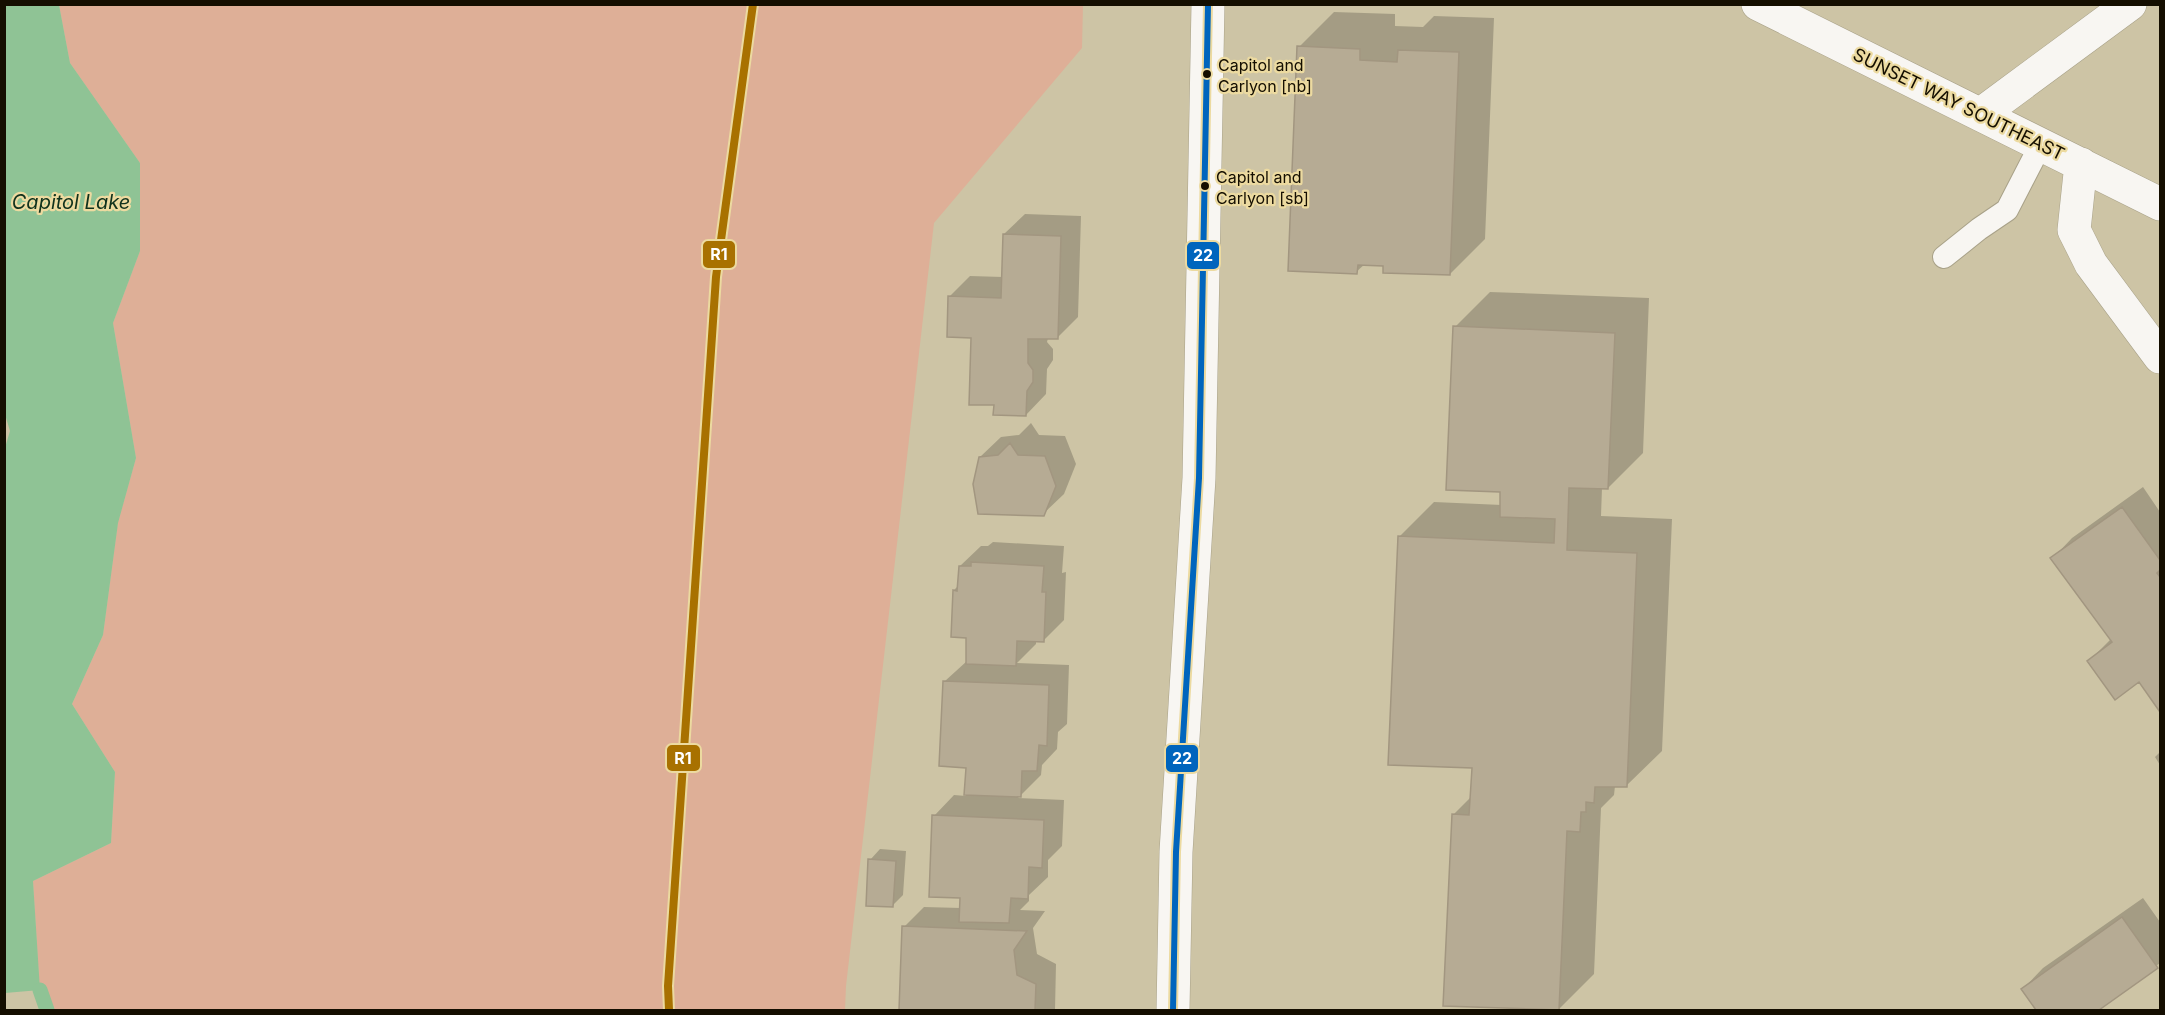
<svg xmlns="http://www.w3.org/2000/svg" width="2165" height="1015" viewBox="0 0 2165 1015" font-family="Inter,sans-serif">
<style>
.green{fill:#deaf97}
.water{fill:#8fc395}
.shadow{fill:#0003}
.lines{fill:none;stroke-linecap:round;stroke-linejoin:round}
.stream{stroke:#8fc395;stroke-width:15}
.building{fill:#b6ab94;stroke:#a29680;stroke-width:1.5}
.service-casing{stroke:#a8a188;stroke-width:24}
.minor-casing{stroke:#a8a188;stroke-width:34}
.secondary-casing{stroke:#a8a188;stroke-width:34}
.service{stroke:#f8f6f2;stroke-width:22}
.minor{stroke:#f8f6f2;stroke-width:33}
.secondary{stroke:#f8f6f2;stroke-width:33}
.bus-1-casing{stroke:#ecdaa0;stroke-width:10}
.bus-1{stroke:#0065bd;stroke-width:6}
.rail-1-casing{stroke:#ecdaa0;stroke-width:12}
.rail-1{stroke:#a87100;stroke-width:8}
.bus-dot{fill:#140e00;stroke:#ecdaa0;stroke-width:2}
.labels{text-anchor:middle;dominant-baseline:central;stroke-width:4.5;stroke-linejoin:round;paint-order:stroke}
.bus-label{font-size:16px;fill:#140e00;stroke:#ecdaa0;text-anchor:start}
.street-label{font-size:18px;fill:#140e00;stroke:#ecdaa0}
.water-label{font-size:20px;font-style:italic;fill:#10321d;stroke:#ecdaa0}
.line-badge{stroke:#ecdaa0;stroke-width:2}
.badge-label{font-size:16px;text-anchor:middle;font-weight:bold;fill:#fff}
</style>
<rect width="100%" height="100%" fill="#cdc4a5"/>
<path class="green" d="M59 5H1083L1082 48 934 223 846 986 845 1010H41L33 881 111 843 115 772 72 704 103 635 118 522 136 458 113 323 140 251V163L70 63Z"/>
<path class="water" d="M5 4 59 5 70 63 140 163V251L113 323 136 458 118 523 103 635 72 704 115 772 111 843 33 881 40 990 5 993 4 451 10 431 4 411Z"/>
<path class="shadow" d="M1334 12 1395 14V26L1423 27 1434 16 1494 18 1485 239 1450 274 1365 264 1356 272 1299 47Z
M1025 214 1081 216 1078 317 1057 338H1048L1047 342 1053 349V360L1047 369 1046 394 1026 415 995 404 973 336 949 297 970 276 1003 277 1004 234Z
M1490 292 1649 298 1643 453 1608 488H1602L1601 516 1672 519 1662 751 1626 786H1615L1614 795 1601 808 1594 974 1559 1009 1453 815 1472 796 1473 766 1399 537 1434 502 1502 505V491L1455 327Z
M1031 423 1039 435 1065 436 1076 464 1064 494 1043 514 980 457 1001 437 1019 435Z
M2143 487 2160 512V709L2139 680 2089 661 2111 639 2052 559 2072 538Z
M993 542 1064 546 1062 573 1066 572 1064 620 1044 640H1036V644L1017 663 1069 665 1067 724 1058 732 1057 749 1042 765 1041 775 1018 798 1064 800 1062 846 1048 860V877L1029 895V901L1020 910 1045 911 1033 928 1037 954 1056 964 1055 1010H901L904 927 924 907 961 908V896L934 816 954 795 966 796 967 767 945 681 967 661 968 637 954 590 959 585 960 566 981 546H988Z
M2160 752V765L2155 757Z
M880 849 906 851 903 895 892 906 870 860Z
M2143 898 2160 922V963L2096 1010H2038L2023 989 2043 968Z"/>
<g class="lines">
<path class="stream" d="M40 990 47 1010"/>
</g>
<path class="building" d="M1297 46 1360 49V60L1397 62 1398 50 1459 52 1450 275 1383 273V266L1358 265 1357 274 1288 271Z
M1003 234 1061 236 1058 339H1028V363L1033 370V382L1027 391 1026 416 993 415 994 405H969L971 338 947 337 948 296 1001 298Z
M1453 326 1615 333 1608 489 1569 488 1567 550 1637 553 1627 787H1595L1594 803 1586 802V812H1581L1580 832 1567 831 1559 1010 1443 1006 1452 814 1469 815 1472 768 1388 765 1398 536 1554 543 1555 519 1500 517V492L1446 490Z
M1010 443 1018 455 1045 456 1056 486 1044 516 978 514 973 484 979 457 998 455Z
M2122 507 2160 560V570L2157 573 2160 577V712L2139 682 2115 700 2087 661 2112 642 2050 558Z
M971 562 1044 566 1042 592H1046L1044 642 1017 641 1016 666 966 664V638L951 637 953 590 957 591 959 566H971Z
M943 681 1049 685 1047 746 1039 745 1037 771H1022L1021 797 964 795 966 768 939 766Z
M932 815 1044 820 1042 868 1029 867 1028 899 1011 898 1009 923 959 922 960 898 929 897Z
M868 859 896 861 893 907 866 906Z
M2122 917 2158 968 2099 1010H2036L2021 989Z
M902 926 1027 931 1014 950 1017 975 1036 984 1035 1010H899Z"/>
<g class="lines">
<defs>
<path id="service" d="M1944 257 1979 229 2007 210 2041 144"/>
<path id="minor" d="M1758 4 2160 204
M1981 114 2130 4
M2081 164 2074 230 2091 264 2160 357"/>
<path id="secondary" d="M1173 1010 1176 852 1199 478 1208 4"/>
</defs>
<use href="#service" class="service-casing"/>
<use href="#minor" class="minor-casing"/>
<use href="#secondary" class="secondary-casing"/>
<use href="#service" class="service"/>
<use href="#minor" class="minor"/>
<use href="#secondary" class="secondary"/>
<defs>
<path id="bus-1" d="M1173 1010 1176 852 1199 478 1208 4"/>
</defs>
<use href="#bus-1" class="bus-1-casing"/>
<use href="#bus-1" class="bus-1"/>
<defs>
<path id="rail-1" d="M669 1010 668 986 716 277 753 4"/>
</defs>
<use href="#rail-1" class="rail-1-casing"/>
<use href="#rail-1" class="rail-1"/>
</g>
<g class="bus-dot">
<circle cx="1207" cy="74" r="5"/>
<circle cx="1205" cy="186" r="5"/>
</g>
<g class="labels">
<g class="bus-label">
<text x="1218" y="65">Capitol and<tspan x="1218" dy="21">Carlyon [nb]</tspan></text>
<text x="1216" y="177">Capitol and<tspan x="1216" dy="21">Carlyon [sb]</tspan></text>
</g>
<g class="street-label">
<text transform="translate(1959 104) rotate(26)">SUNSET WAY SOUTHEAST</text>
</g>
<g class="water-label">
<text x="71" y="202">Capitol Lake</text>
</g>
</g>
<g class="line-badge">
<rect x="702" y="240" width="34" height="29" rx="6" fill="#a87100"/>
<rect x="1186" y="241" width="34" height="29" rx="6" fill="#0065bd"/>
<rect x="666" y="744" width="35" height="28" rx="6" fill="#a87100"/>
<rect x="1165" y="744" width="34" height="29" rx="6" fill="#0065bd"/>
</g>
<g class="badge-label">
<text x="719" y="260">R1</text>
<text x="1203" y="261">22</text>
<text x="683" y="764">R1</text>
<text x="1182" y="764">22</text>
</g>
<rect width="2165" height="1015" fill="none" stroke="#140e00" stroke-width="12"/>
</svg>
